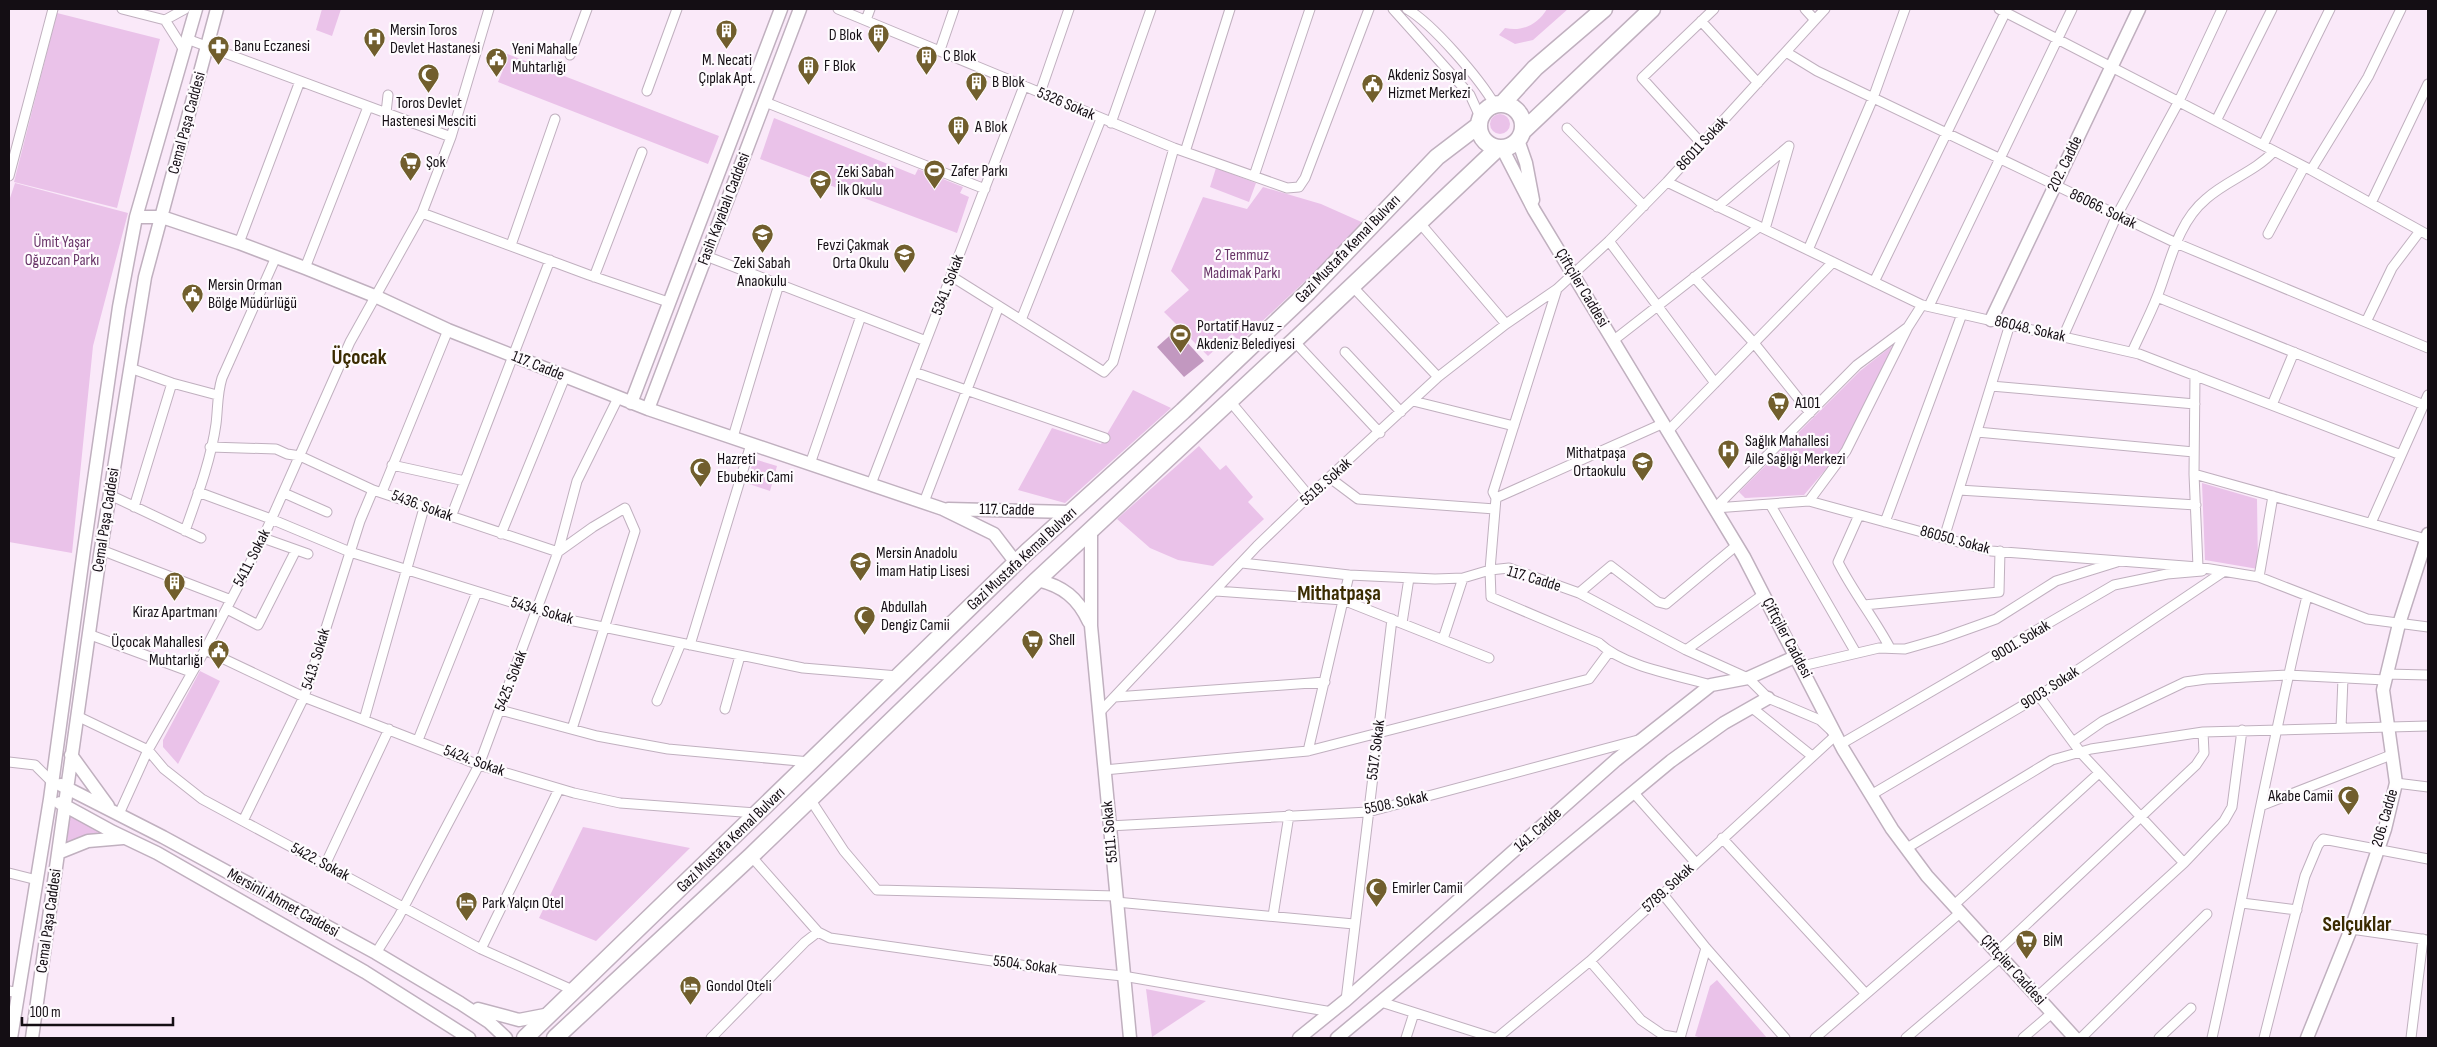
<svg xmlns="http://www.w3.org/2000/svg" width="2437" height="1047" viewBox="0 0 2437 1047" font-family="'Sofia Sans Condensed',sans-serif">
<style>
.green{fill:#eac2e9}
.water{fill:#c298c0}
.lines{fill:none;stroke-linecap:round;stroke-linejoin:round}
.street-casing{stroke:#c0b0bf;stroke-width:11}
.secondary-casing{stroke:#c0b0bf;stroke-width:15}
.highway-casing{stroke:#c0b0bf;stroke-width:19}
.street{stroke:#fff;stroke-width:9}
.secondary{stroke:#fff;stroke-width:12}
.highway{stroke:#fff;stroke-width:16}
.labels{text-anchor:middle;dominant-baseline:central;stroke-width:4.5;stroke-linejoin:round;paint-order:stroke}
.poi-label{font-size:16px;fill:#140e14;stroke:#fefbfe;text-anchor:start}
.street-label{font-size:16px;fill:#140e14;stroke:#fefbfe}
.park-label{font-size:16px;fill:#6a3669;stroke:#fefbfe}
.district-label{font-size:21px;font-weight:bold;fill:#3a2b01;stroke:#fefbfe}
</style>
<rect width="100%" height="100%" fill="#fae9f9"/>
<path class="green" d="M322 9H341L332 36 316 30Z
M1547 9H1568L1533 40 1515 44 1499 35 1505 28C1523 32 1538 24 1547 9Z
M57 13 160 39 117 208 14 182Z
M492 48 719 136 708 164 498 82 503 70 487 66Z
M1490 124a10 10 0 1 1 20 0a10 10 0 1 1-20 0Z
M774 118 915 175 918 169 963 187 960 193 969 197 957 233 760 159Z
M1216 168 1256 183 1249 202 1210 187Z
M15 183 128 213 93 346 72 553 9 542V201Z
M1263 187 1321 204 1366 224 1240 342 1232 334 1208 356 1164 312 1189 290 1171 271 1203 197 1247 209Z
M1893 345 1843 449 1804 495 1745 498 1739 492 1860 371Z
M1133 390 1171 408 1065 503 1018 490 1052 428 1101 444Z
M1199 446 1220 470 1226 465 1253 497 1248 502 1264 519 1213 566 1178 560 1150 548 1117 519Z
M754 459 777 466 770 491 746 483Z
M2202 483 2257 499 2258 569 2205 560Z
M200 671 220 681 178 764 163 747V740Z
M70 814 112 836 67 841Z
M583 827 690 848 596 941 539 918Z
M1717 980 1767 1038H1702L1695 1036 1710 986Z
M1146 989 1206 1001 1152 1037Z"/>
<path class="water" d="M1176 330 1204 361 1184 377 1157 347Z"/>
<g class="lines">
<defs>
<path id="street" d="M122 9 165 20 185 9
M838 9 1174 148 1287 188 1299 187 1305 178 1369 9
M1393 9 1470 95 1481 119
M1407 9C1433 24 1479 78 1495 105
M1805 9 1815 20
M1999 9 2311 170 2428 235
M165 20 184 50
M866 20 870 9
M1701 21 1758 83
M187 39 451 137
M940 50 954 9
M1786 52 1817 71 2176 243 2428 348
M570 55 587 9
M647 91 677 9
M1040 93 1069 9
M765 102 985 189
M386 113 388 95
M2216 121 2272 9
M1111 123 1151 9
M1567 128 1644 206
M1702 144 1642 78 1714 9
M2263 145 2330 9
M1185 152 1230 9
M2311 170 2368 77 2401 9
M9 176 53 9
M1254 176 1310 9
M1667 182 1922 305 2139 354 2401 455
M2371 203 2428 84
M1717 207 1789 146
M422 213 589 275 668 302
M1419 222 1506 324
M1765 229 1789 146
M2268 234 2304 167
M1609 241 1715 383
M239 243 300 81
M511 245 555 119
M1808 250 1873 98 1905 9
M706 256 926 341
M305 268 368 107
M951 276 1104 372 1113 362 1174 148
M594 277 642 152
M1694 277 1754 343 1810 413
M1874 282 2007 9
M1352 286 1438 377
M1557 289 1493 492 1496 498 1490 570 1491 597 1599 643C1625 667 1677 675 1711 685
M2157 297 2424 405
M1929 306 2072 9
M1021 320 1101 119
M2366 322 2392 268 2420 231
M2063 337 2117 215 2179 101 2222 9
M1614 340 1759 227
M1294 341 1380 433
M1345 352 1401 412
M2132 352C2140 334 2150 315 2157 297 2170 264 2177 223 2206 199 2227 180 2255 172 2274 151
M130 368 172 383 217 395
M914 372 1105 438
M2195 375 2194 474 2198 567 2259 577 2367 619 2428 627
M1991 386 2195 404
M1229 400 1309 496
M1413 401 1514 426
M2272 405 2294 352
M1668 431 1833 262
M1977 432 2194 452
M733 437 779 284
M210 447 276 449 287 454 300 456 373 490 558 552 593 527 625 508 635 531 572 729
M810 464 861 316
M392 465 465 481
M2194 474 2426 539
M1330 478 1358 499 1495 509
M871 484 1024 86
M1959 490 2196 505
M198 492 271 519 350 552 569 620 803 668 898 676
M382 492 448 330
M284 493 327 512
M110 495 201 538
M1496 498 1664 423
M1809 501 1846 451 1908 327 1922 305
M924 502 999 306
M1770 504 1856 653
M134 507 172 383
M1715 508 1809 501 1991 551 2198 567
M1715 508 1857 365 1908 327
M1859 515 1838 562C1853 592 1874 618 1890 648
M451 517 550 260
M1885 522 1962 314
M2371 523 2428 395
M185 531C197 497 211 460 216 424 218 408 217 394 222 378L276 257
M501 534 565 377
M263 538 308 554
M1944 538 2010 324
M101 550 231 600
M1242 563 1349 575 1435 579 1463 578 1490 570 1509 568 1579 593 1686 650 1748 678 1768 698 1820 720 1836 735 1590 961 1497 1038
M2259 577 2273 496
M1216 591 1343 600 1489 658
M1579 593 1611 566 1658 602 1666 604 1737 545
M1864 605 1999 592 2000 551
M227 609 258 625 296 550
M1402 623 1409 578
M88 634 191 672
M1443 639 1463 578
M690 645 751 444
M205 650 304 697 479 765 574 793 620 803 756 813
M1686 650 1764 594
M1802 666 1879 648 1905 649 1940 639 1996 619 2056 581 2117 562
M2386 674 2428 675
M2039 696 2081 753 2184 863
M1115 697 1325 682
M657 701 681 643
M1751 707 1812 756
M725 709 740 656
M500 710 597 736 668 749 810 762
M1099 713 1257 546 1309 496 1438 377 1506 324 1557 289 1609 241 1667 182 1825 9
M77 716 148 750 164 769 202 799 481 949 575 991
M364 720 424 508
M2341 728 2343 678
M418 740 477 592
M2073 742 2103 721 2185 682 2206 679 2288 675 2385 680
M1841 744 2114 585 2167 574 2202 571
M1308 751 1589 679 1609 652
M9 762 35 765 52 782
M1104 770 1308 751 1349 575
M2396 783 2428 787
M1633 792 1695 862
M1871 795 2039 696 2223 572
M810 799 844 851 877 890 1116 896
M2263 805 2391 755
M119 814 148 750 205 650 263 538 350 342 422 213 451 137 489 9
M243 821 304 697 360 521 373 490
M1109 826 1368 812 1638 740
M1722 838 1866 994
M1907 848 2052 760 2091 749 2203 732 2428 726
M751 856 818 932 830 938 1042 968 1123 976 1332 1012
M325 865 389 729
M9 873 37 880
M1662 893 1706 948 1785 1038
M1116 902 1354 924
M2242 903 2297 910
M1954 905 2099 773
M1273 916 1289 815
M2351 929 2428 940
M481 949 559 789
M1997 952 2196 765 2204 753 2203 732
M376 953 398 918 479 765 558 552 577 481 618 398
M1590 961 1641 1020 1663 1035 1681 1038
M9 991 19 993
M2037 997 2184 863 2224 821 2232 807 2242 730
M1346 1000 1392 619
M1381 1002 1494 1038
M711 1038 805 942 818 932
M1406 1038 1414 1013
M1680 1038 1706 948
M1815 1038 1961 912
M1906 1038 2001 957
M2023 1038 2052 1013
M2081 1038 2207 914
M2159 1038 2191 1008
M2212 1038C2245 891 2271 743 2307 596
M2264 1038 2305 876 2318 845 2323 839 2428 859
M2411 1038 2423 939"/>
<path id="secondary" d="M1518 140 1526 163 1533 200
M1502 148 1534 210 1744 557 1843 749 1892 829 1927 876 2075 1038
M136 217H162L239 243 305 268 377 297 448 330 648 409 943 509 994 534 1017 564
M1991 320 2139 9
M631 403 781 9
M648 409 800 9
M948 509 1071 512
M1091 532V626L1130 1038
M1037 580C1063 586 1078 598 1089 622
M71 755 108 806
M61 785 163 837 376 953 460 1003 489 1022 506 1038
M60 803 113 832 157 853 365 972 469 1038
M58 853 88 841 123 838
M478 1009 519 1020 550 1014
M11 1038 50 799 84 549 119 307 136 217 196 9
M32 1038 100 555 145 277 217 9
M1299 1038 1346 1000 1616 760 1711 685 1748 678 1797 656
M1337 1038 1671 761 1724 723 1768 698
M2307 1038 2351 929 2385 829 2396 783 2383 690 2399 624 2428 534"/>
<path id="highway" d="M1502 104 1535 68 1604 9
M1479 126a22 22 0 1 1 44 0a22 22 0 1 1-44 0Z
M1523 131 1652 9
M525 1038 1027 552 1183 411 1308 292 1437 157 1479 125
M555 1038 751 856 1035 582 1294 341 1498 148"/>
</defs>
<use href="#street" class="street-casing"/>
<use href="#secondary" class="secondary-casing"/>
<use href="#highway" class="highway-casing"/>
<use href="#street" class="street"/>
<use href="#secondary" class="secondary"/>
<use href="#highway" class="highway"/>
</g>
<defs>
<symbol id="building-pin" viewBox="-11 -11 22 30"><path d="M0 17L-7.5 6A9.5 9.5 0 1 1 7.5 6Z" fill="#715e2d" stroke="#fefbfe"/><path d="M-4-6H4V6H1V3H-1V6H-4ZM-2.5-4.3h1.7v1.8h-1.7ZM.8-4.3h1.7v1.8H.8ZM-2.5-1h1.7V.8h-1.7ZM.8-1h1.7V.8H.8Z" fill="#fff"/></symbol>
<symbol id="hospital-pin" viewBox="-11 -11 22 30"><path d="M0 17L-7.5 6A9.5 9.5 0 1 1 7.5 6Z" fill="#715e2d" stroke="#fefbfe"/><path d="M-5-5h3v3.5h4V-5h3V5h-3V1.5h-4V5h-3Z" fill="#fff"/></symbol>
<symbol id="pharmacy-pin" viewBox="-11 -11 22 30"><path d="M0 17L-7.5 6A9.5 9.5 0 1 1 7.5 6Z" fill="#715e2d" stroke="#fefbfe"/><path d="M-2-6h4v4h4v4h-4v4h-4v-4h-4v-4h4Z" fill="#fff"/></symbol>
<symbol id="civic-pin" viewBox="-11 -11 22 30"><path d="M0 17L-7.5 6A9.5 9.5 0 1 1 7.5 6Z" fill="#715e2d" stroke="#fefbfe"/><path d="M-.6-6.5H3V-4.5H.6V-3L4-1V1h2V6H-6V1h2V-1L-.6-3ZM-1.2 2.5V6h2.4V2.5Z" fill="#fff"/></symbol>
<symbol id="mosque-pin" viewBox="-11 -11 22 30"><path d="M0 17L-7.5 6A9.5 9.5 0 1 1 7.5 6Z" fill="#715e2d" stroke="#fefbfe"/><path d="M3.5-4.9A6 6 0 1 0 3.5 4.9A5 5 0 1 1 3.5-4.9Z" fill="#fff"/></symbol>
<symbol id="supermarket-pin" viewBox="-11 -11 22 30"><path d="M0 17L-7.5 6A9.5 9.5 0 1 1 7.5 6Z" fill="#715e2d" stroke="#fefbfe"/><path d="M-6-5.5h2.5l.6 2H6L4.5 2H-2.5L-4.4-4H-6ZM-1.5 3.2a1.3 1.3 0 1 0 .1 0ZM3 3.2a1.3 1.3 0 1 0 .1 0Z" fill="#fff"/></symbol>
<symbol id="stadium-pin" viewBox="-11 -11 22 30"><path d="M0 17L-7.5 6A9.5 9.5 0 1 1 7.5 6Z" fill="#715e2d" stroke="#fefbfe"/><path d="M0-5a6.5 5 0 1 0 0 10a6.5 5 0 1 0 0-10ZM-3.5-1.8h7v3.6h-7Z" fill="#fff"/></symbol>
<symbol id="school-pin" viewBox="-11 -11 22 30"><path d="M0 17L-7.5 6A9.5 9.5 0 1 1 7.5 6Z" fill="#715e2d" stroke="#fefbfe"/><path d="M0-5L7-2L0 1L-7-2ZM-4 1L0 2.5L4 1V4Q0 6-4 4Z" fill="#fff"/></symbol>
<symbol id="hotel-pin" viewBox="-11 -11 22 30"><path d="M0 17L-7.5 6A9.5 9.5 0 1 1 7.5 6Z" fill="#715e2d" stroke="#fefbfe"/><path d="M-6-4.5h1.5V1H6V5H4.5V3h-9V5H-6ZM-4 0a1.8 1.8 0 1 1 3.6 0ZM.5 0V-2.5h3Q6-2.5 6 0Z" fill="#fff"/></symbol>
</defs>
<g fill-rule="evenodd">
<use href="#building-pin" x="714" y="18" width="25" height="34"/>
<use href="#building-pin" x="866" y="22" width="25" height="34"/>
<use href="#hospital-pin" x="362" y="26" width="25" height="34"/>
<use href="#pharmacy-pin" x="206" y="34" width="25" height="34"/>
<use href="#building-pin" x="914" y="44" width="25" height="34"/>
<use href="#civic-pin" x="484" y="46" width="25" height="34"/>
<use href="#building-pin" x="796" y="54" width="25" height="34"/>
<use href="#mosque-pin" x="416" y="62" width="25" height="34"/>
<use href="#building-pin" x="964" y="70" width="25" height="34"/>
<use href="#civic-pin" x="1360" y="72" width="25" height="34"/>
<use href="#building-pin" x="946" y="114" width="25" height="34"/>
<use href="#supermarket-pin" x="398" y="150" width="25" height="34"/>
<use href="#stadium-pin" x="922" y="158" width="25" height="34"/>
<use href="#school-pin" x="808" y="168" width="25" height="34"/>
<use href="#school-pin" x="750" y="222" width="25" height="34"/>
<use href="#school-pin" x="892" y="242" width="25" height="34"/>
<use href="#civic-pin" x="180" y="282" width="25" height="34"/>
<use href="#stadium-pin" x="1168" y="322" width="25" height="34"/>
<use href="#supermarket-pin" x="1766" y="390" width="25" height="34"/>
<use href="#hospital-pin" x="1716" y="438" width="25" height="34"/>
<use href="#school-pin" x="1630" y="450" width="25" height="34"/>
<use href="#mosque-pin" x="688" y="456" width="25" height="34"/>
<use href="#school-pin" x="848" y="550" width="25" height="34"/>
<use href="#building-pin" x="162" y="570" width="25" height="34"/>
<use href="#mosque-pin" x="852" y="604" width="25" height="34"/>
<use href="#supermarket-pin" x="1020" y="628" width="25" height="34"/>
<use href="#civic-pin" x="206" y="638" width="25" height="34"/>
<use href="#mosque-pin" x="2336" y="784" width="25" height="34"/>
<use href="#mosque-pin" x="1364" y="876" width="25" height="34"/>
<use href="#hotel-pin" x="454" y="890" width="25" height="34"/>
<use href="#supermarket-pin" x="2014" y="928" width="25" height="34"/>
<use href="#hotel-pin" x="678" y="974" width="25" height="34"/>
</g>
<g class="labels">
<g class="poi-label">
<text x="390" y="30">Mersin Toros<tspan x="390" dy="18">Devlet Hastanesi</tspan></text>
<text x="862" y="35" text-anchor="end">D Blok</text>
<text x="234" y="46">Banu Eczanesi</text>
<text x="512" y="49">Yeni Mahalle<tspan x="512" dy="18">Muhtarlığı</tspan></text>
<text x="943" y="56">C Blok</text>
<text x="727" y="60" text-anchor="middle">M. Necati<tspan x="727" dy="18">Çıplak Apt.</tspan></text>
<text x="824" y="66">F Blok</text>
<text x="1388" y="75">Akdeniz Sosyal<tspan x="1388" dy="18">Hizmet Merkezi</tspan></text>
<text x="992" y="82">B Blok</text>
<text x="429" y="103" text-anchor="middle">Toros Devlet<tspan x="429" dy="18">Hastenesi Mesciti</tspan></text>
<text x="975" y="127">A Blok</text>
<text x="426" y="162">Şok</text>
<text x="951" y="171">Zafer Parkı</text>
<text x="837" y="172">Zeki Sabah<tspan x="837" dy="18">İlk Okulu</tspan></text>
<text x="889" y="245" text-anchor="end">Fevzi Çakmak<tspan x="889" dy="18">Orta Okulu</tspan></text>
<text x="762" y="263" text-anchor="middle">Zeki Sabah<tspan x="762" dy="18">Anaokulu</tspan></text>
<text x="208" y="285">Mersin Orman<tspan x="208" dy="18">Bölge Müdürlüğü</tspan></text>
<text x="1197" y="326">Portatif Havuz -<tspan x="1197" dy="18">Akdeniz Belediyesi</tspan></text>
<text x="1795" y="403">A101</text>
<text x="1745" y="441">Sağlık Mahallesi<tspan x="1745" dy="18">Aile Sağlığı Merkezi</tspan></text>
<text x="1626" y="453" text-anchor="end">Mithatpaşa<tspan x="1626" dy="18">Ortaokulu</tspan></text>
<text x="717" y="459">Hazreti<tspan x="717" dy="18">Ebubekir Cami</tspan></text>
<text x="876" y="553">Mersin Anadolu<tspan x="876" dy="18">İmam Hatip Lisesi</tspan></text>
<text x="881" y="607">Abdullah<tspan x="881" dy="18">Dengiz Camii</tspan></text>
<text x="175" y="612" text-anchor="middle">Kiraz Apartmanı</text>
<text x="1049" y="640">Shell</text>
<text x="203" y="642" text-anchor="end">Üçocak Mahallesi<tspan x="203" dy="18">Muhtarlığı</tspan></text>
<text x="2333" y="796" text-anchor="end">Akabe Camii</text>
<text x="1392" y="888">Emirler Camii</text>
<text x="482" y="903">Park Yalçın Otel</text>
<text x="2043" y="941">BİM</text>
<text x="706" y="986">Gondol Oteli</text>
</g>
<g class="street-label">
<text transform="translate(1066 104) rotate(23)">5326 Sokak</text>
<text transform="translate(187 123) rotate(-75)">Cemal Paşa Caddesi</text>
<text transform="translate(1702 144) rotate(-47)">86011 Sokak</text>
<text transform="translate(2065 164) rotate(-64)">202. Cadde</text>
<text transform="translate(724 209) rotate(-69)">Fasih Kayabalı Caddesi</text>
<text transform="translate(2103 209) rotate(26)">86066. Sokak</text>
<text transform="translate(1348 249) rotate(-46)">Gazi Mustafa Kemal Bulvarı</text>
<text transform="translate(948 285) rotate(-69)">5341. Sokak</text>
<text transform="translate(1582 288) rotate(59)">Çiftçiler Caddesi</text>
<text transform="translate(2030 329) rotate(13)">86048. Sokak</text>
<text transform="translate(538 366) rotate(22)">117. Cadde</text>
<text transform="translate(1326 482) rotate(-42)">5519. Sokak</text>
<text transform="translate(422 506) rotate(20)">5436. Sokak</text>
<text transform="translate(1007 510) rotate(1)">117. Cadde</text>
<text transform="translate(106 520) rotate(-81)">Cemal Paşa Caddesi</text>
<text transform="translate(1955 540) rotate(15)">86050. Sokak</text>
<text transform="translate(252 558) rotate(-63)">5411. Sokak</text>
<text transform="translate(1022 559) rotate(-43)">Gazi Mustafa Kemal Bulvarı</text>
<text transform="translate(1534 579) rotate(17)">117. Cadde</text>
<text transform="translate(542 611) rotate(16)">5434. Sokak</text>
<text transform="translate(1787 638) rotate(62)">Çiftçiler Caddesi</text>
<text transform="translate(2021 641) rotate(-31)">9001. Sokak</text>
<text transform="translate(316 659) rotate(-73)">5413. Sokak</text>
<text transform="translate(511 681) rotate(-69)">5425. Sokak</text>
<text transform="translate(2050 688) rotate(-33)">9003. Sokak</text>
<text transform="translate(1376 750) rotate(-83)">5517. Sokak</text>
<text transform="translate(474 761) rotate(20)">5424. Sokak</text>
<text transform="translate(1396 803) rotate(-12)">5508. Sokak</text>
<text transform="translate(2385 818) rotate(-74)">206. Cadde</text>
<text transform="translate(1538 830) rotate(-42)">141. Cadde</text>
<text transform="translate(1110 832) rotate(-95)">5511. Sokak</text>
<text transform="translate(731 840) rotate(-44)">Gazi Mustafa Kemal Bulvarı</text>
<text transform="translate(320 862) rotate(28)">5422. Sokak</text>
<text transform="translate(1668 888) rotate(-43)">5789. Sokak</text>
<text transform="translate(283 903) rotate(29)">Mersinli Ahmet Caddesi</text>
<text transform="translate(49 921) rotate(-82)">Cemal Paşa Caddesi</text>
<text transform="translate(1025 965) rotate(7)">5504. Sokak</text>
<text transform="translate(2013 970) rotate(48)">Çiftçiler Caddesi</text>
</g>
<g class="park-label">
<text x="62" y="242">Ümit Yaşar<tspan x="62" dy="18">Oğuzcan Parkı</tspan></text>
<text x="1242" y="255">2 Temmuz<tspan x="1242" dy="18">Madımak Parkı</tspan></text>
</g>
<g class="district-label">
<text x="359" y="357">Üçocak</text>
<text x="1339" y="593">Mithatpaşa</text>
<text x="2357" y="924">Selçuklar</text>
</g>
</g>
<rect width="2437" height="1047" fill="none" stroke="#140e14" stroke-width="20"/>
<path d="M22 1017v8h151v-8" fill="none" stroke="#140e14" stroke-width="2.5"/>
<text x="30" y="1017" font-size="15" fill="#140e14" stroke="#fefbfe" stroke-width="4" paint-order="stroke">100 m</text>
</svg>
